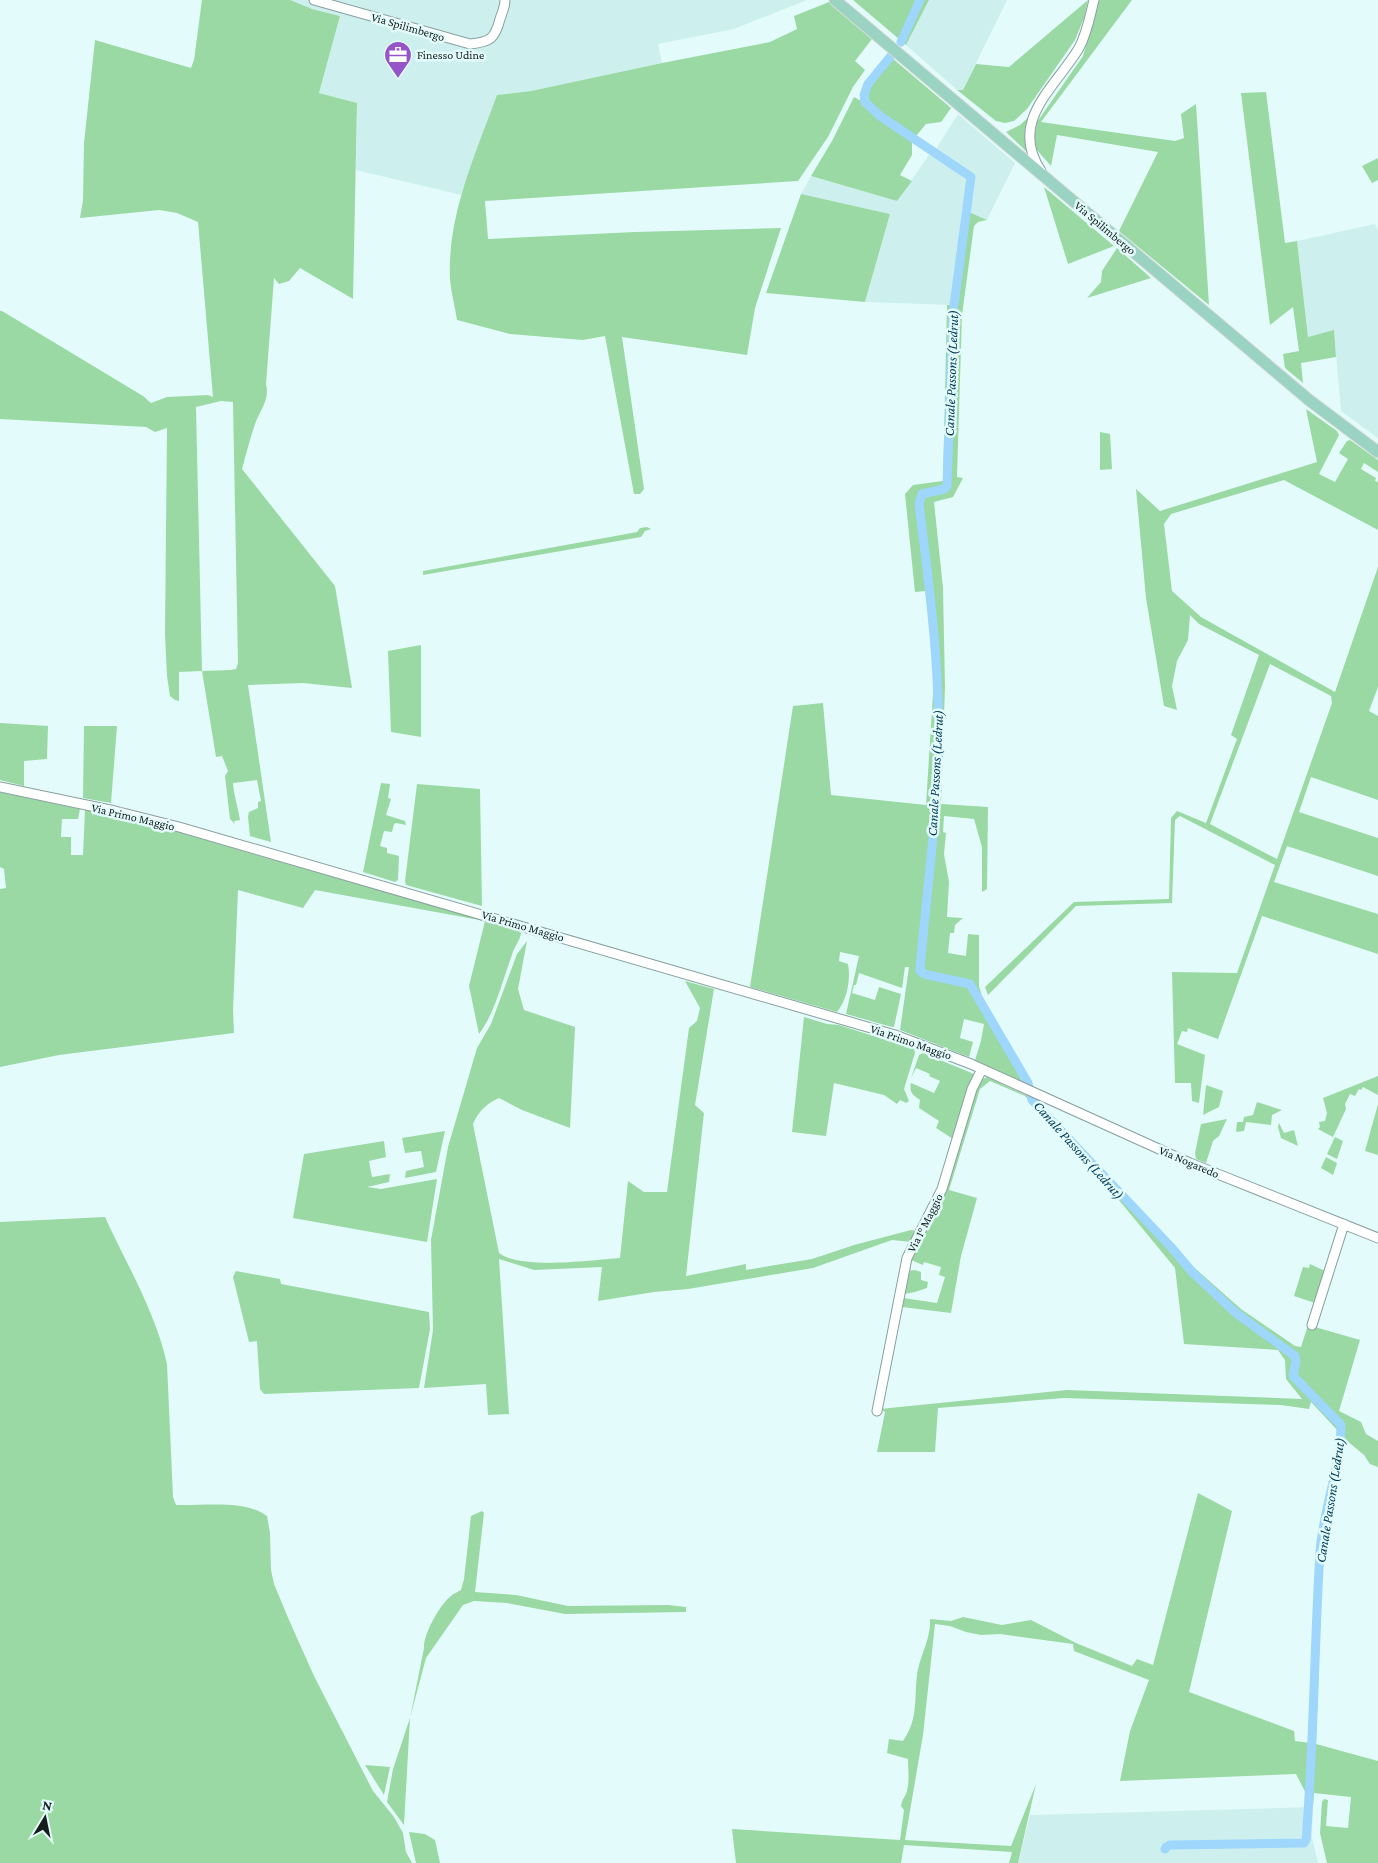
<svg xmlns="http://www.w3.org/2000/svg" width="1378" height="1863" viewBox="0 0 1378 1863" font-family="'Crimson Pro',serif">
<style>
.built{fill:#cdf0ef}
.green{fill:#9ad9a3;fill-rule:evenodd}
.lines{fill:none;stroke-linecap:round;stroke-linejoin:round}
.canal{stroke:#9ed6fc;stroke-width:9}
.minor-casing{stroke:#88a09f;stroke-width:11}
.major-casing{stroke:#dadbdb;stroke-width:13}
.minor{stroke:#fff;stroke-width:9}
.major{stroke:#9bd3c2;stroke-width:11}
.labels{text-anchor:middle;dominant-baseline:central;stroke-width:5;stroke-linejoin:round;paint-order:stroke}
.street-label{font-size:12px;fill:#151e1d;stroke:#e3fcfb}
.poi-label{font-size:12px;fill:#151e1d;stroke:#e3fcfb;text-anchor:start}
.water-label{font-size:14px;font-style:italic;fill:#003a59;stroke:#e3fcfb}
</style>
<rect width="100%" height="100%" fill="#e3fcfb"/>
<path class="built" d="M277 0H807L734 29 658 44 662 63 531 91 498 95 461 195 356 170 357 103 319 93 340 16Z
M929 0H1007L963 90H957L906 45Z
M958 114 1015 163 987 220 964 211 950 305 865 302 890 214 801 194 811 176 897 201 931 152 936 149Z
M1375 224 1378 230V438L1341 411 1334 331 1308 337 1297 241Z
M1313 1807 1312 1837 1318 1863H1018L1030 1815Z"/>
<path class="green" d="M202 0H290L312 9 340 16 319 93 357 103 353 299 300 268 289 281 279 284 274 278 266 384C270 400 260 410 255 424 250 439 246 454 242 469L335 586 352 688 303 683 248 685 271 842 250 836 248 817 249 812 258 808V802L261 801 257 780 233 783C234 796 238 807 240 820L234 821 235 824 230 819 225 776 228 771 222 756 216 757 202 671 179 672V701L175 700 170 696 167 676 165 635 167 428 155 432 146 427 0 419V311H2L143 396 151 403 167 397 208 395 213 397 198 222 177 213 159 210 80 218 83 200 84 143 95 40 191 68 194 60ZM221 401 233 402 238 663 236 669 231 670 202 671 196 407Z
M853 0H929L906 45Z
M1088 0 1084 18 1075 40 1027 109 1014 121 1005 123 996 121 957 90H963L976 64 1009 67Z
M1099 0H1132L1041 122 1175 141 1184 138 1181 114 1196 104 1209 305 1119 231 1158 152 1057 135 1051 166 1036 149 1034 140 1037 122 1083 56Z
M829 2 872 39 855 61 865 70 853 87 828 137 798 181 485 201 488 239 635 232 781 228 755 308 747 355 622 337 644 489 640 494H634L605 336 583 340 510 334 457 320C455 306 451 292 450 279 447 215 476 153 497 95L531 91 662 63 770 42 797 29 794 16Z
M892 58 951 108 941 122 926 124 912 141V155L900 175 912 181 897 201 811 176 832 141 854 97 863 102 867 98 868 91Z
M1266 92 1285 243 1297 241 1308 337 1334 330 1336 357 1301 363 1303 383 1285 368 1283 354 1299 351 1293 307 1270 325 1241 93Z
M1030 116 1029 153H1028L1006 132 1020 125Z
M1378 158V180L1372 183 1362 166Z
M1044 187 1114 246 1068 264Z
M801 194 890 214 865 302 766 293Z
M964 210 987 220 978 222 974 226 962 315 957 477 963 478 953 497 934 502 943 588 945 687 941 804 988 807 987 889 982 892V847L974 819 944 816 943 832 946 833 944 854 949 882 947 917 963 918 955 925 954 933H950L948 953 966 956 968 934 979 935V986L982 996 1031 1081V1086L975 1060 981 1041 984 1024 964 1019 960 1038 973 1042 969 1057 900 1030 909 967H905L902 988 859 973 856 985H854L852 993 875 1000 879 987 901 994 894 1027H892L846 1014 859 956 840 952 839 961 848 964C851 979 847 1000 837 1012L750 987 793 706 823 703 831 795 926 805 933 694 939 682 933 678V654L926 591 915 592 905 494 913 485 943 481 947 305H950Z
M1117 248 1151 278 1087 298 1101 282 1102 271Z
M1306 409 1337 431 1339 435 1319 474 1335 482 1348 459 1339 453 1347 441 1350 440 1378 460V472L1364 463 1361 469 1376 478 1375 481 1378 482V530L1284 480 1171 514 1164 524 1172 591 1201 617 1335 692 1378 567V687L1369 711 1378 716V800L1311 777 1299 812 1378 838V876L1287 846 1274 882 1378 914V954L1262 916 1218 1039 1188 1028 1187 1032 1182 1031 1177 1044 1205 1055 1199 1103 1192 1101 1191 1083H1175L1172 972 1237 973 1275 865 1180 816 1175 820 1172 903 1076 906 988 995 985 987 1074 902 1169 899 1171 818 1177 811 1206 823 1237 739 1231 735 1259 655 1199 624 1190 615 1188 640 1177 661 1172 686 1177 710 1164 706 1146 598 1136 489 1160 511 1317 462ZM1270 664 1331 696 1332 703 1277 859 1210 824Z
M1100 432 1110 434 1112 469 1100 470Z
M647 527 651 529 645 531 641 537 423 575V571L637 532 640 528Z
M421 645V737L391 732 388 651Z
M0 723 48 726 47 759 24 761V786L0 780Z
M84 726H117L111 803 83 798Z
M381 783 390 784 388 798 391 799 386 815 405 821 406 825 396 823 394 824 392 832 384 831 380 846 387 848V853L399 856 398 880 395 882 363 872Z
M417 784 480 789 482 906 406 885 405 881Z
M0 792 80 809 78 819H62L61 837H71V855H83L85 810 174 831 485 921 519 931 521 933C520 941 514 947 512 955 502 981 496 1011 479 1034L469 986 485 921 315 890 303 908 238 890 233 1010 234 1033 59 1055 0 1067V889L6 888 4 869 0 867Z
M527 941 518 989 524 1010 575 1027 570 1128 522 1110 499 1098C487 1103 478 1112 473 1124L499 1253C520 1270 592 1260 620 1258L628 1181 644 1192H667L689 1028 697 1021 700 1008 685 981 714 989 695 1105 704 1113 686 1276 746 1264V1270L812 1259 854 1245 911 1230 917 1231 911 1242 892 1240 813 1268 688 1289 654 1292 598 1301 602 1267 534 1270 499 1259 509 1414 488 1415 486 1384 424 1388 433 1330 431 1240 448 1147 477 1048 491 1024 517 954Z
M804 1017 827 1024 839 1025 914 1049 915 1053 904 1089 909 1101 906 1103 900 1100 897 1104 884 1095 834 1083 826 1136 792 1132Z
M923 1053 974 1074 953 1139 936 1128 939 1121 919 1108 920 1100C913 1095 909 1093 911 1083L934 1093 940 1081 929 1076 930 1074 916 1068 911 1078 919 1055Z
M1378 1076V1095L1363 1087 1361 1090 1359 1089 1355 1096 1350 1094 1345 1104 1346 1109 1333 1137 1318 1129 1320 1127 1319 1122 1325 1121 1327 1113 1323 1098Z
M987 1077 1040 1102 1189 1263 1241 1309 1295 1346 1301 1347 1308 1325 1360 1340 1339 1411 1361 1422 1366 1434 1378 1441V1467L1370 1464 1364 1455 1346 1440 1323 1552 1316 1744 1378 1761V1863H1327L1320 1833 1322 1802 1324 1799 1328 1800 1326 1826 1348 1828 1351 1797 1314 1793 1313 1807 1296 1774 1120 1781 1130 1731 1149 1680 1074 1651 1073 1644 1000 1634 981 1635 966 1632 950 1626 935 1624 923 1735 905 1840 1011 1846 1036 1784 1018 1863H1009L1012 1852 904 1845 901 1863H736L732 1829 900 1840 904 1810 901 1806C902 1800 904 1798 906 1794 910 1783 908 1770 908 1759L887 1753 889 1739 903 1741C920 1717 913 1695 918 1669 922 1652 931 1637 930 1619L951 1621 963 1617 1002 1625 1031 1620 1076 1643 1132 1666 1137 1659 1153 1665 1198 1493 1232 1511 1189 1692 1294 1731 1295 1741 1311 1743 1318 1552 1338 1447 1339 1432 1311 1402 1309 1409 1281 1405 1064 1398 938 1408 935 1452H877L885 1412 880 1409 1067 1390 1302 1399 1286 1379 1285 1360 1278 1350 1184 1344 1175 1268 1104 1182 1025 1096 990 1081 980 1089 949 1190 977 1198 961 1256 951 1313 902 1307 903 1298 937 1303 945 1277 939 1275 941 1267 924 1262 923 1265 911 1260 976 1088 979 1081Z
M1206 1085 1223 1091 1219 1107 1203 1115Z
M1257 1102 1282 1110 1272 1115 1271 1125 1246 1122 1244 1131 1236 1132 1237 1122H1243L1244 1117 1253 1115Z
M1378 1104V1155L1365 1151Z
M1227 1119 1219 1136 1213 1141 1206 1163 1196 1159 1195 1153 1201 1124Z
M1279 1123 1284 1133 1294 1130 1298 1146 1281 1138 1278 1127Z
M445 1131 436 1172 405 1178 406 1171 424 1167 421 1151 405 1153 402 1138Z
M1335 1137 1343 1141 1337 1159 1327 1154Z
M384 1141 386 1157 369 1161 372 1177 390 1174 389 1182 367 1187 381 1189 437 1179 427 1242 293 1218 304 1154Z
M1326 1157 1337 1163 1333 1175 1321 1168Z
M105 1217C127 1265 156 1313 167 1364L173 1497 176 1505C202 1506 245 1499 267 1516L270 1533 271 1570 274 1584 289 1620 314 1676 373 1791 394 1817 403 1833 406 1852 412 1863H0V1222Z
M1310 1264 1325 1271 1315 1303 1294 1296 1303 1267 1309 1268Z
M915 1270 921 1272V1280L928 1282 927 1288 915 1292 904 1294 907 1271Z
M236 1271 280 1279 281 1284 429 1312 430 1329 419 1388 264 1394 260 1389 257 1341 249 1342 233 1277Z
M482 1511 484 1513 475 1592 516 1595 568 1606 668 1605 686 1607V1612L565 1614 507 1603 474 1601 463 1605 426 1658 410 1718 404 1825 387 1802 393 1769 410 1718 424 1648C423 1635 440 1604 451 1596 454 1593 458 1592 461 1590L464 1579 471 1516Z
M365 1765 390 1767 384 1795Z
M409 1832 425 1834 435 1840 440 1863H416Z"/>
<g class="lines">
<path class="canal" d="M901 42 920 0
M890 57 868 84 864 95 865 102 880 116 971 177 953 313 947 486 944 489 922 494 919 504C927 569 936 635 938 701 942 791 927 881 920 971L924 974 970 984 1028 1083 1032 1100 1171 1247 1193 1273 1236 1313 1295 1356 1296 1361 1293 1376 1341 1425C1341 1468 1323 1509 1320 1552 1314 1648 1314 1744 1306 1840L1304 1843 1170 1845 1166 1847 1165 1849"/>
<defs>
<path id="minor" d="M314 0 470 44C490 42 495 39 500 19 502 13 505 7 505 0
M1041 171C1008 121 1055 88 1079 48 1087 33 1090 16 1094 0
M0 787 115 811 179 827 895 1035 971 1064 1190 1163 1378 1238
M1312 1325 1344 1224
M877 1411 907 1258 942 1189 972 1089 982 1069"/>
<path id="major" d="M835 0 1309 400 1378 452"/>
</defs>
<use href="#minor" class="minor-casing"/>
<use href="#major" class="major-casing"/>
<use href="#minor" class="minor"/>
<use href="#major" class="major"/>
</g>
<defs>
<symbol id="office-pin" viewBox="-11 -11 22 30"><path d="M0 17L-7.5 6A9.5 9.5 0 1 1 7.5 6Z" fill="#9554ca" stroke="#e3fcfb"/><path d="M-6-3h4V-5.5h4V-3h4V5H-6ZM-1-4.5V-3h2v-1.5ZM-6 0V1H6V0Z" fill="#fff"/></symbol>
</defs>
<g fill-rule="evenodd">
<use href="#office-pin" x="382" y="39" width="32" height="43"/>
</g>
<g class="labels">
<g class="street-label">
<text transform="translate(408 27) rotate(16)">Via Spilimbergo</text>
<text transform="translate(1105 228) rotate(40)">Via Spilimbergo</text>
<text transform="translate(133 817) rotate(13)">Via Primo Maggio</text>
<text transform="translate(523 926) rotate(16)">Via Primo Maggio</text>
<text transform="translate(911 1042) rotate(19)">Via Primo Maggio</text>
<text transform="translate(1189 1162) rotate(23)">Via Nogaredo</text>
<text transform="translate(925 1223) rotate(-63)">Via 1° Maggio</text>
</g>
<g class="poi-label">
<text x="417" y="55">Finesso Udine</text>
</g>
<g class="water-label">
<text transform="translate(951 373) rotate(-88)">Canale Passons (Ledrut)</text>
<text transform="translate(935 773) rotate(-87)">Canale Passons (Ledrut)</text>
<text transform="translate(1079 1150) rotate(48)">Canale Passons (Ledrut)</text>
<text transform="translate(1330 1500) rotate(-81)">Canale Passons (Ledrut)</text>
</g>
</g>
<g transform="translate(45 1818) rotate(10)" stroke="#e3fcfb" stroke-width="4" paint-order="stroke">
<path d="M0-4L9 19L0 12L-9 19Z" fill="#151e1d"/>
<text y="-8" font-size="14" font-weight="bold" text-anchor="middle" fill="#151e1d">N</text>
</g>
</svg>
